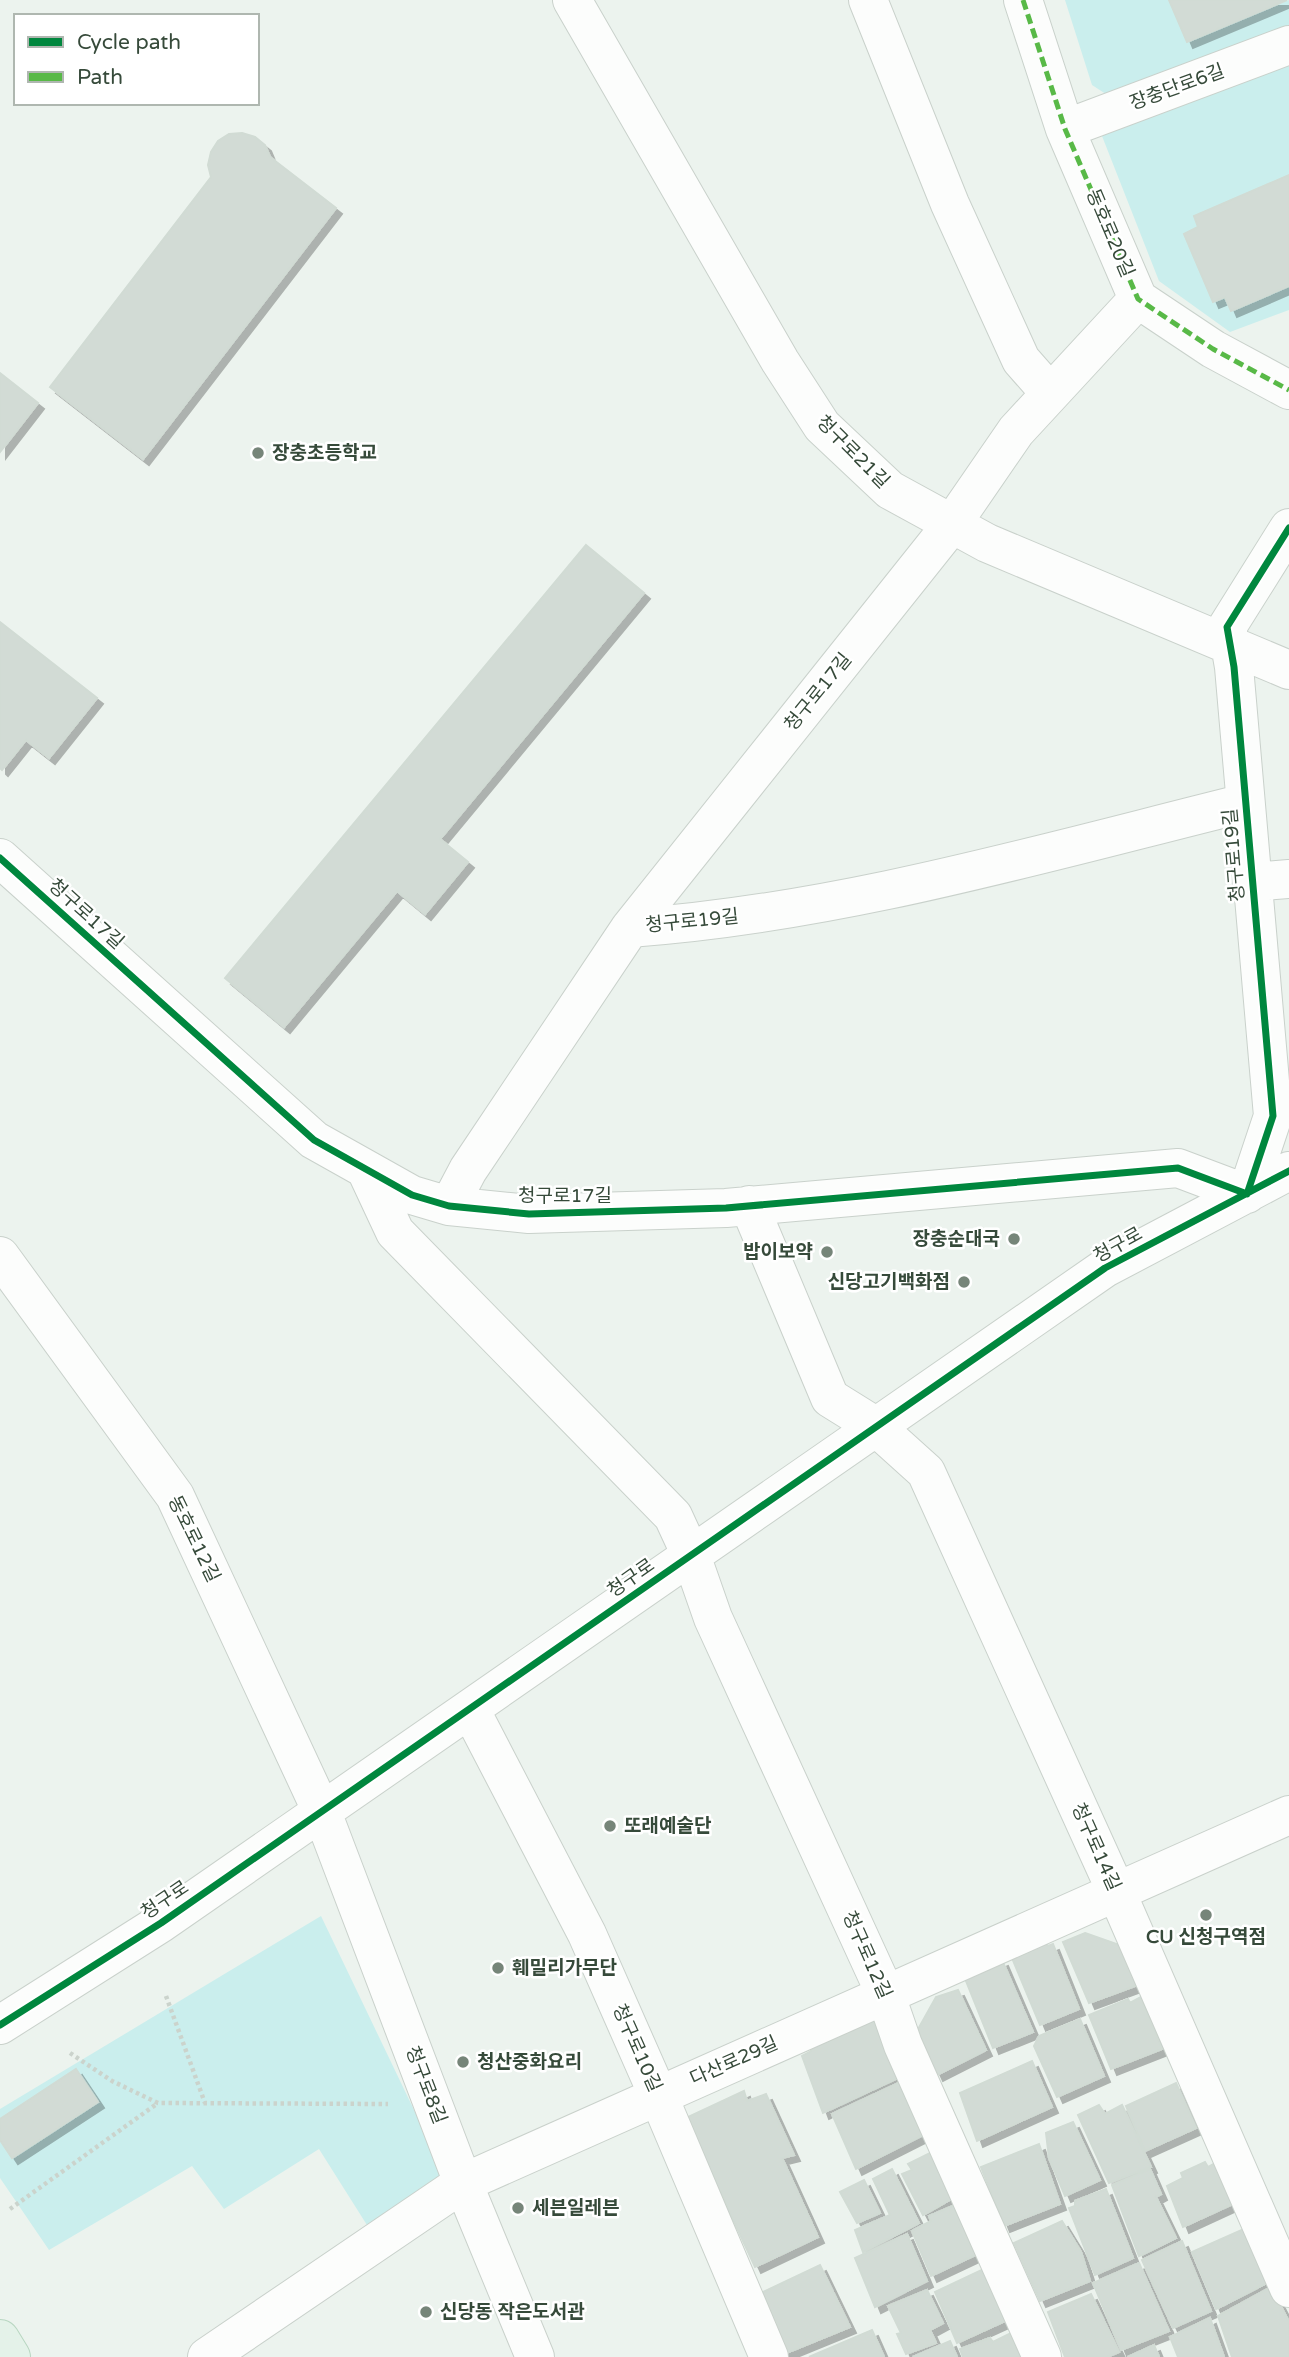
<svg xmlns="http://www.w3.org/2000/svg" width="1289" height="2357" viewBox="0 0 1289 2357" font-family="'Varela Round','Noto Sans KR',sans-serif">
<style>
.green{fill:#caeeed}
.building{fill:#d2dbd5;stroke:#d1dbd4;stroke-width:2;filter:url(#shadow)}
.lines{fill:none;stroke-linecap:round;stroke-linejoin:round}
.minor-casing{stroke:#c9d1cb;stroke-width:40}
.major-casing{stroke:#b8d6c1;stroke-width:40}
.path{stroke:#cbd3cc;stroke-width:4.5;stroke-dasharray:3.5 3.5;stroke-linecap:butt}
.minor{stroke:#fcfdfc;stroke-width:38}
.major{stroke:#e4f2e9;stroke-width:38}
.quiet{stroke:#58b947;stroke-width:5;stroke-dasharray:10 5;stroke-linecap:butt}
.cycleway-casing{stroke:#fff;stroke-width:11}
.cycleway{stroke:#00873e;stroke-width:7}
.poi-dot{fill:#768579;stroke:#fff;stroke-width:2.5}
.labels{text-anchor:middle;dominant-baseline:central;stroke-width:5;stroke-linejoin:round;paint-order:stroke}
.street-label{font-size:19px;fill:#364a3a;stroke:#fff}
.poi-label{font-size:19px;font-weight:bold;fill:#364a3a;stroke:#fff;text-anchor:start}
</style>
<defs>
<filter id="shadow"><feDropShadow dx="6" dy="6" stdDeviation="0" flood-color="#0004"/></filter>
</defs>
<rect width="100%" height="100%" fill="#ecf3ee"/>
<path class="green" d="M1065 0H1169L1187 42 1289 0V27L1112 98 1092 85Z
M1289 56V175L1194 216 1198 227 1184 234 1213 302 1225 297 1231 311 1289 286V310L1230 332 1159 281 1102 136Z
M321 1916 449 2183 372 2233 319 2149 224 2209 192 2166 49 2250 0 2178V2109Z"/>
<path class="building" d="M1169 0H1287L1187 42Z
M242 133 255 137 265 145 270 157 336 208 143 459 50 387 211 177 208 165 211 152 218 141 229 134Z
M1289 175V286L1231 311 1225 297 1213 302 1184 234 1198 227 1194 216Z
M0 373 38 403 0 452Z
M586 545 644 593 440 839 468 862 425 914 397 891 284 1027 225 978Z
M0 622 97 698 49 758 26 740 2 770 0 768Z
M1085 1933 1125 1947 1138 1985 1089 2003 1063 1942Z
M1044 1941 1048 1946 1053 1944 1079 2009 1040 2025 1012 1958Z
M1002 1960 1033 2032 993 2048 964 1976Z
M958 1990 986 2050 937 2075 917 2031 936 1997Z
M1141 1997 1162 2049 1111 2069 1089 2015 1128 1999 1130 2003Z
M872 2016 900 2077 823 2113 802 2056 811 2051 808 2041Z
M1080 2019 1104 2076 1057 2097 1034 2046 1039 2036Z
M1032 2061 1052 2107 977 2141 960 2093Z
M76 2069 98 2102 12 2158 0 2140V2119Z
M907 2079 931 2131 856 2169 832 2114Z
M1176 2083 1196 2128 1145 2151 1126 2106Z
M744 2091 747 2101 766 2094 794 2155 782 2158 818 2237 755 2267 686 2118Z
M1099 2105 1105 2114 1122 2105 1151 2167 1109 2183 1078 2115Z
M1073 2122 1100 2180 1065 2196 1049 2158 1046 2133Z
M1039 2144 1060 2204 1004 2226 981 2167Z
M938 2149 960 2194 923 2215 902 2174 912 2170 908 2164Z
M1205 2162 1208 2167 1215 2163 1237 2202 1183 2227 1167 2186 1183 2178 1181 2173Z
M892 2169 919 2223 863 2252 855 2230 890 2215 873 2179Z
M1150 2169 1161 2194 1156 2197 1176 2238 1139 2256 1112 2185Z
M864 2180 880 2213 857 2223 840 2192Z
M1106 2189 1133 2258 1095 2275 1069 2208 1075 2206V2201Z
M962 2202 986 2250 931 2276 912 2231 931 2221 929 2216Z
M1062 2221 1081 2252 1090 2281 1040 2301 1014 2243Z
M1246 2228 1271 2281 1216 2309 1192 2252Z
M907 2234 927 2281 875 2307 855 2258Z
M1182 2241 1211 2311 1173 2328 1142 2260Z
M1139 2263 1169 2331 1121 2350 1093 2283Z
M820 2265 850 2327 784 2354 761 2293Z
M990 2266 1016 2316 957 2343 935 2292Z
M1271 2287 1289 2322V2357H1232L1218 2316Z
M927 2290 943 2323 930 2330 936 2343 906 2354 897 2334 901 2333 888 2306Z
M1091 2294 1119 2352 1107 2357H1065L1048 2312Z
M1210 2318 1224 2357H1178L1170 2337Z
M1021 2328 1033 2357H963L960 2349 990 2338 993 2342Z
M872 2330 884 2357H809Z
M950 2341 957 2357H913Z
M1154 2345 1159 2357H1128Z"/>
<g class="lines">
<defs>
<path id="minor" d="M572 0 780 361 822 426 890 490 987 543 1289 670
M868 0 950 204 1021 360 1050 393
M1023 0 1065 129 1138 299 1213 349 1289 390
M1065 129 1289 45
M0 858 314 1140 412 1195 449 1206 529 1214 726 1208 1178 1168 1247 1194 1273 1116 1234 667 1227 627 1289 528
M1252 882 1289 879
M630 928C839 913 1043 853 1245 803
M366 1170 395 1232 673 1516 691 1555 713 1618 885 1993 903 2045 1042 2357
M749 1205 830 1398 875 1426 926 1472 1116 1891 1289 2288
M449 1206 468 1170 630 928 952 524 1016 431 1138 299
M0 1256 175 1496 322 1812 463 2183 535 2357
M470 1709 587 1934 658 2095 769 2357
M0 2025 161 1923 1105 1268 1289 1171
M207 2357 463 2183 1289 1815"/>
<path id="major" d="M0 2339 11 2357"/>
</defs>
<use href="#minor" class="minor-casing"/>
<use href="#major" class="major-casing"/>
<path class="path" d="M166 1996 205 2103
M70 2053 112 2081 158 2103 388 2104
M10 2209 158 2103"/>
<use href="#minor" class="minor"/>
<use href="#major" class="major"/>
<path class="quiet" d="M1023 0 1065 129 1138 299 1213 349 1289 390"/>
<defs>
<path id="cycleway" d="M0 858 314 1140 412 1195 449 1206 529 1214 726 1208 1178 1168 1247 1194 1273 1116 1234 667 1227 627 1289 528
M0 2025 161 1923 1105 1268 1289 1171"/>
</defs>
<use href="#cycleway" class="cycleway-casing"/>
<use href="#cycleway" class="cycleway"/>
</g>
<g class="poi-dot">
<circle cx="258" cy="453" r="7"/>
<circle cx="1014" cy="1239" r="7"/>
<circle cx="827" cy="1252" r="7"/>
<circle cx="964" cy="1282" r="7"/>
<circle cx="610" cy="1826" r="7"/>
<circle cx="1206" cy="1915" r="7"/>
<circle cx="498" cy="1968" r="7"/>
<circle cx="463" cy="2062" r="7"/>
<circle cx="518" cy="2208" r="7"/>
<circle cx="426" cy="2312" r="7"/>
</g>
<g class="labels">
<g class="street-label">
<text transform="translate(1177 87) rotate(-20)">장충단로6길</text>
<text transform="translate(1110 233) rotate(67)">동호로20길</text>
<text transform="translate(853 452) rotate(45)">청구로21길</text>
<text transform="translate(818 692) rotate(-51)">청구로17길</text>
<text transform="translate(1234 855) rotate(-95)">청구로19길</text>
<text transform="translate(86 914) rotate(42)">청구로17길</text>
<text transform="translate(692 921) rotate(-6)">청구로19길</text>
<text x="565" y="1196">청구로17길</text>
<text transform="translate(1118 1245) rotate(-29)">청구로</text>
<text transform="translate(194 1539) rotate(64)">동호로12길</text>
<text transform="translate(631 1578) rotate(-35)">청구로</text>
<text transform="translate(1096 1847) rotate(66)">청구로14길</text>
<text transform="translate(165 1900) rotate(-34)">청구로</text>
<text transform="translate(867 1955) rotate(66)">청구로12길</text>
<text transform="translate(637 2048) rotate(66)">청구로10길</text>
<text transform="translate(734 2061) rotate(-24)">다산로29길</text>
<text transform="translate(426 2085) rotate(69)">청구로8길</text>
</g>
<g class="poi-label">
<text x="272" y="453">장충초등학교</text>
<text x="1000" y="1239" text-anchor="end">장충순대국</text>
<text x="813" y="1252" text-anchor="end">밥이보약</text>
<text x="950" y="1282" text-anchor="end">신당고기백화점</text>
<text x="624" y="1826">또래예술단</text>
<text x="1206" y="1937" text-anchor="middle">CU 신청구역점</text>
<text x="512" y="1968">훼밀리가무단</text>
<text x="477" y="2062">청산중화요리</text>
<text x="532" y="2208">세븐일레븐</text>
<text x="440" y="2312">신당동 작은도서관</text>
</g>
</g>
<rect x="14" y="14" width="245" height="91" fill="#ffffff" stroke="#afb7b0" stroke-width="2"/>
<rect x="28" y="37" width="35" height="10" fill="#00873e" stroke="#afb7b0" stroke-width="2"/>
<text x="77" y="49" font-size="21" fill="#364a3a">Cycle path</text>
<rect x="28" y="72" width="35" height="10" fill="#58b947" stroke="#afb7b0" stroke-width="2"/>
<text x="77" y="84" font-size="21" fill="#364a3a">Path</text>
</svg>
